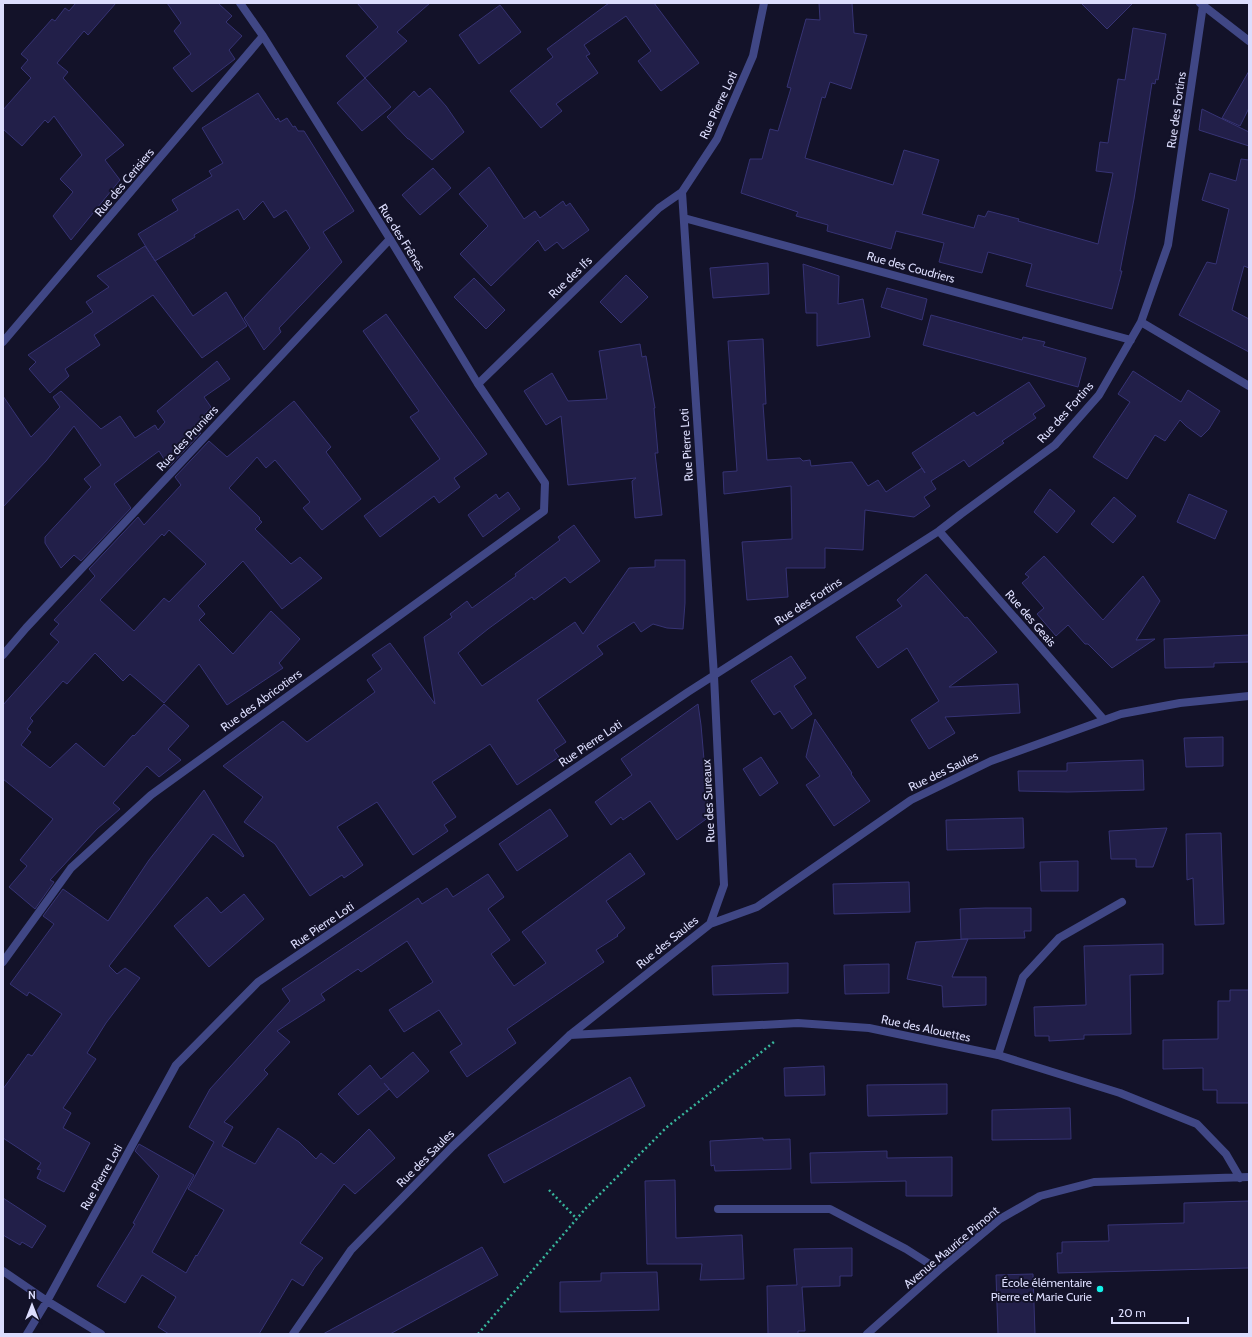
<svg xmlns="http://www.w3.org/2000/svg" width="1252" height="1337" viewBox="0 0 1252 1337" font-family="Cabin,sans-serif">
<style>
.building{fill:#221f49;stroke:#363374;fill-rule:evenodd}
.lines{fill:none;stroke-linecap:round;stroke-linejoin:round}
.path{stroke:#38b69c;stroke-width:2.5;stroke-dasharray:2 3;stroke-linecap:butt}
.minor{stroke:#404785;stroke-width:8}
.tertiary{stroke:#404785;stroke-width:8}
.poi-dot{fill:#13f2e9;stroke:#131229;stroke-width:1.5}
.labels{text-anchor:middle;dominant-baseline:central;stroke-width:4;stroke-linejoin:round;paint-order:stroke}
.street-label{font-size:12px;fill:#dcddfd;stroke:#131229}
.poi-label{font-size:12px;fill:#dcddfd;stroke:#131229;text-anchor:end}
</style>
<rect width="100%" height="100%" fill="#131229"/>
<path class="building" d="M76 3H116L88 35 84 31 57 63 68 72 63 78 124 145 105 160 120 180 71 240 53 216 73 192 60 179 82 155 54 116 48 123 45 120 22 146 3 129V110L31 78 21 68 28 60 21 54 52 19 55 21 65 8 69 11Z
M167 3H218L232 16 226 22 242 36 229 50 235 59 192 92 173 68 191 54 174 31 181 23Z
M357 3H430L397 32 407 41 365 78 346 56 378 27Z
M609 3H654L699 63 661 91 638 61 651 51 626 16 584 45 590 54 586 56 598 73 556 104 562 111 541 128 510 91 553 57 547 49Z
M819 3H852L854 33 867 35 851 89 830 82 825 98 822 97 805 158 893 185 904 150 939 160 922 214 974 228 978 215 985 217 988 211 1019 219 1018 221 1098 244 1113 173 1096 171 1100 142 1108 143 1118 79 1125 80 1133 28 1166 34 1158 80 1156 79 1155 84 1152 83 1134 199 1120 271H1122L1112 309 1026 286 1032 264 988 252 982 273 939 262 944 243 896 231 891 249 827 231 828 225 796 216 798 212 741 193 750 159H762L770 129 778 131 791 88 787 87 806 19 820 20Z
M1081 3H1133L1107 29Z
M500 5 521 32 479 64 459 35Z
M1249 71V108L1240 126 1222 118Z
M365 78 391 107 362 131 337 103Z
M430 88 446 106 464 132 432 160 409 139H408L387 117 414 91 419 97Z
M258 93 276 120 278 118 280 122 287 118 293 127 295 126 298 131H304L354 211 323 232 342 262 279 328 281 332 264 350 244 318 310 248 286 210 274 218 263 201 244 220 238 209 194 235 195 237 155 261 138 234 178 210 172 200 212 176 209 171 223 163 202 128Z
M1202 109 1249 132V146L1199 130Z
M1241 159 1249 160V268L1244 266 1232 310 1249 319V352L1179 315 1207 262 1216 264 1229 209 1202 200 1210 173 1236 181Z
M489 167 524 219 535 211 540 218 563 201 566 206 570 203 589 230 563 249 557 242 545 251 538 240 491 286 460 254 488 226 459 194Z
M433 168 451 188 420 215 402 195Z
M145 246 193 316 226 292 247 326 202 358 153 295 94 335 100 345 65 369 69 376 50 393 29 369 36 362 28 355 93 312 86 302 109 287 97 276Z
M768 263 769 294 713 298 710 268Z
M803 264 839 276 838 304 863 299 870 337 817 346V313H806Z
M626 275 648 297 621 323 600 302Z
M474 278 505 310 486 329 454 297Z
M887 288 927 299 922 320 881 307Z
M386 314 487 454 454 478 460 487 439 503 434 496 380 537 364 516 440 459 410 417 419 411 363 331Z
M931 315 1022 340 1023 337 1045 342 1043 346 1086 358 1078 387 923 345Z
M763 339 766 404H763L767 460 800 458 803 461 810 460 811 466 852 462 868 486 878 480 886 492 922 468 925 473 912 453 974 412 977 416 1029 382 1045 406 1033 414 1036 418 1002 441 1004 443 969 467 964 460 931 481 936 489 924 497 930 506 914 517 865 510 863 550 825 548V568H786L788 597 747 600 742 542 792 539 791 486 724 494 723 472 737 471 728 341Z
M640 344 642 357 646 356 655 408H654L658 453H655L662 515 635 518 632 481 636 478 568 485 561 416 546 425 524 391 552 373 568 401 607 399 599 351Z
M217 361 230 379 204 397 211 407 194 426 201 433 169 467 159 451 114 484 131 508 81 561 74 555 61 568 45 543V537L91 487 84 479 101 465 74 426 46 461 3 507V396L31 437 60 407 53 397 61 391 101 429 120 416 135 438 155 425 158 430 165 422 157 411Z
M1133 371 1181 402 1188 390 1220 411 1209 429 1201 437 1186 426 1180 420 1165 441 1155 435 1127 479 1093 457 1130 402 1118 394Z
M294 401 331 447 326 452 361 499 322 530 303 508 310 502 275 460 266 468 257 457 229 488 260 518 259 519 262 522 255 529 291 564 300 557 322 578 282 609 243 561 198 606 205 614 199 620 233 654 271 611 300 639 279 663 283 668 227 705 199 664 164 703 130 674 123 681 95 653 67 684 63 681 30 718 33 721 27 729 31 732 21 745 50 768 76 743 104 767 133 735 134 736 164 704 189 726 168 749 181 760 159 777 147 766 113 803 120 809 97 829 50 880 54 882 35 909 9 887 27 866 20 860 53 819 3 779V705L59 642 50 634 59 624 54 620 95 576 89 569 138 517 144 525 181 485 175 477 209 441 227 457ZM169 530 206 564 169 602 164 598 134 631 100 600 162 534 164 536Z
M1050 489 1075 511 1057 533 1034 512Z
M508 492 520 509 483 537 468 515 496 494 499 499Z
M1189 494 1227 511 1215 539 1177 522Z
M1114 497 1136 516 1113 543 1091 524Z
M574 525 600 561 570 583 565 577 534 600 532 597 488 629 458 653 482 686 575 622 583 634 629 568 655 567V560H685V603L683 629 667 628 653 624 641 632 634 622 597 646 603 654 537 700 566 742 554 750 559 757 517 785 490 744 432 782 456 817 444 825 448 831 413 855 377 802 337 827 363 865 344 878 342 875 310 896 275 844 244 822 263 797 223 766 283 721 307 742 375 692 367 680 382 669 372 655 390 643 435 704 424 637 452 617 450 614 467 601 472 608 516 576 515 574 560 540 558 537Z
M1044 556 1103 620 1143 576 1160 601 1136 640 1155 639 1112 668 1088 644H1085L1068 625 1056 636 1037 614 1044 608 1022 583 1029 577 1025 574Z
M926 574 965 618 967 617 997 652 949 687 1018 684 1020 713 945 717 955 733 929 749 911 720 939 701 907 648 878 668 856 637 902 606 897 600Z
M1249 635V662L1214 663V667L1165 668 1164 639Z
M791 656 806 678 794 686 812 714 792 729 780 711 774 715 751 681Z
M698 704 701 725 709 817 677 840 650 801 623 820 621 817 611 825 595 802 632 775 621 759Z
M815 719 852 773 851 774 870 801 834 826 806 785 820 776 806 757Z
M1223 737V766L1186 767 1184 738Z
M761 757 778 783 760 796 743 769Z
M1143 760 1144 790 1068 792 1019 791 1018 771H1067V763Z
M204 790 244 856 243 857 213 834 109 966 117 974 125 968 140 978 106 1023 87 1053 96 1059 63 1108 71 1113 63 1128 90 1143 64 1192 37 1178 41 1170 37 1169 41 1163 3 1138V1089L28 1054 32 1056 62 1014 29 992 27 996 10 984 54 924 43 916 63 889 108 921 149 860Z
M550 809 568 836 517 871 499 844Z
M1023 818 1024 848 947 850 946 820Z
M1167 828 1153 867H1136V859H1111L1109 831Z
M1221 833 1224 924 1195 925 1193 878 1187 880 1186 834Z
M630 853 645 874 606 901 625 928 617 935 618 936 596 950 604 962 507 1029 516 1043 467 1077 450 1052 462 1044 439 1010 404 1032 389 1010 433 982 407 941 361 972 358 969 321 994 325 1000 277 1031 290 1042 264 1070 268 1074 224 1122 233 1127 222 1146 255 1164 278 1128 299 1142 316 1159 321 1153 334 1164 369 1129 395 1158 355 1194 344 1184 300 1243 323 1258 315 1267 303 1286 292 1279 259 1334H169L158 1327 176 1297 142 1275 125 1303 97 1286 135 1224 133 1223 159 1176 135 1151 139 1144 194 1175 152 1252 186 1273 196 1255 197 1256 224 1210 188 1189 214 1142 189 1127 210 1089 290 1001 282 989 418 898 422 904 447 888 453 897 488 874 504 897 488 909 510 940 491 954 514 986 546 963 522 932Z
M1078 861V891H1041L1040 862Z
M909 882 910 912 834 914 833 884Z
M244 894 264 919 209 967 174 926 207 897 221 913Z
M985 908H1031V931H1024L1025 938 961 939 960 909Z
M968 939 952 977H986V1005L943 1007 942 986 907 979 916 942Z
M1163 944V974L1130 975 1131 1034 1084 1035V1039L1049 1041V1036H1035L1034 1007 1086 1005 1084 946Z
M788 963V993L713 995 712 966Z
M889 964V993L845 994 844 965Z
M1230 990H1249V1103H1217V1090H1203V1068L1163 1069V1040L1218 1039V1001H1230Z
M413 1052 429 1071 397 1098 384 1083 389 1089 358 1115 338 1094 370 1065 381 1079Z
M824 1066 825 1095 785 1096 784 1068Z
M630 1077 645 1106 504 1183 488 1155Z
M947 1084V1114L868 1116 867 1085Z
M1070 1108 1071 1139 992 1140V1110Z
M763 1138V1140L790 1139 791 1169 715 1171 714 1165 711 1166 710 1141Z
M887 1151V1158L952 1157V1196H906V1181L811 1183 810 1153Z
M675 1180 676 1238 742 1235 744 1279 700 1280 702 1264H647L645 1181Z
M3 1198 46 1226 32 1248 22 1242 20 1245 3 1235Z
M1249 1201V1268L1058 1273 1057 1253H1062V1242L1109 1241 1108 1225 1184 1223V1203Z
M482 1247 498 1275 390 1334H323Z
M852 1248V1276H840V1286L802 1287 805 1331H798V1334H768L767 1286 797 1285 794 1249Z
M657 1272 659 1310 560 1312V1282L601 1281V1273Z
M1033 1274 1035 1334H998L996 1275Z"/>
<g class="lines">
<path class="path" d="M549 1190 577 1219
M478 1334 586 1208 667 1127 774 1042"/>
<path class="minor" d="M684 218 1131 340
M1141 322 1249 386
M3 342 263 36
M478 384 659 208 682 192
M939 531 1104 720
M3 655 26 628 390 239
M710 924 724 885 714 676 682 192 717 139 753 56 764 3
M3 962 71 868 151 795 544 511 545 483 478 384 390 239 263 36 240 3
M570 1035 798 1023 869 1028 998 1055 1120 1093 1197 1124 1226 1154 1240 1178
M998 1055 1023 977 1059 938 1122 902
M718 1209H830L906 1249 939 1270
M3 1271 47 1301 101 1334
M27 1334 47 1301 176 1065 258 982 688 692 939 531 961 514 1055 445 1099 395 1141 322 1168 245 1203 5
M293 1334 351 1250 453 1146 570 1035 710 924 757 907 911 800 991 761 1121 714 1180 703 1249 696
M867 1334 939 1270 1000 1219 1040 1196 1094 1182 1249 1177"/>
<path class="tertiary" d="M1200 3 1249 41"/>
</g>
<circle class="poi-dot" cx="1100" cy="1289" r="4"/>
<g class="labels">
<g class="street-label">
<text transform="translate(718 105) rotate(-65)">Rue Pierre Loti</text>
<text transform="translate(1176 110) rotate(-82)">Rue des Fortins</text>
<text transform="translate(124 182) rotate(-50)">Rue des Cerisiers</text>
<text transform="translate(402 237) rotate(58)">Rue des Frênes</text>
<text transform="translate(911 267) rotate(15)">Rue des Coudriers</text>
<text transform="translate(570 277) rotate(-44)">Rue des Ifs</text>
<text transform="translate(1065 412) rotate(-48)">Rue des Fortins</text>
<text transform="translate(187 438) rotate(-47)">Rue des Pruniers</text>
<text transform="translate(686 445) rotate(-94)">Rue Pierre Loti</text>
<text transform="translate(808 601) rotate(-33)">Rue des Fortins</text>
<text transform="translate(1031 618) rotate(49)">Rue des Geais</text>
<text transform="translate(261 700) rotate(-36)">Rue des Abricotiers</text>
<text transform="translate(590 743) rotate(-34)">Rue Pierre Loti</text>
<text transform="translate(943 771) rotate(-26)">Rue des Saules</text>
<text transform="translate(708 801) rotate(-93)">Rue des Sureaux</text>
<text transform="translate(322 925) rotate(-34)">Rue Pierre Loti</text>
<text transform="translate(667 942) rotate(-39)">Rue des Saules</text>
<text transform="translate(926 1028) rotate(12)">Rue des Alouettes</text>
<text transform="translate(425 1158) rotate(-45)">Rue des Saules</text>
<text transform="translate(101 1177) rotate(-61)">Rue Pierre Loti</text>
<text transform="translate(951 1247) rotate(-40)">Avenue Maurice Pimont</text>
</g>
<g class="poi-label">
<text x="1092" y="1282">École élémentaire<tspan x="1092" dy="14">Pierre et Marie Curie</tspan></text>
</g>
</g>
<rect width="1252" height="1337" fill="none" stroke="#dcddfd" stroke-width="8"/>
<g transform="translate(32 1305)" stroke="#131229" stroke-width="3" paint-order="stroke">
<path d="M0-3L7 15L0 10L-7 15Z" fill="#dcddfd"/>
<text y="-6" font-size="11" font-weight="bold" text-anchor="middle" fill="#dcddfd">N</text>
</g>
<path d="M1112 1317v6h76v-6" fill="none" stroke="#dcddfd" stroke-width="2"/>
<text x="1118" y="1317" font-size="12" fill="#dcddfd" stroke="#131229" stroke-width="3" paint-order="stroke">20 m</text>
</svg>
